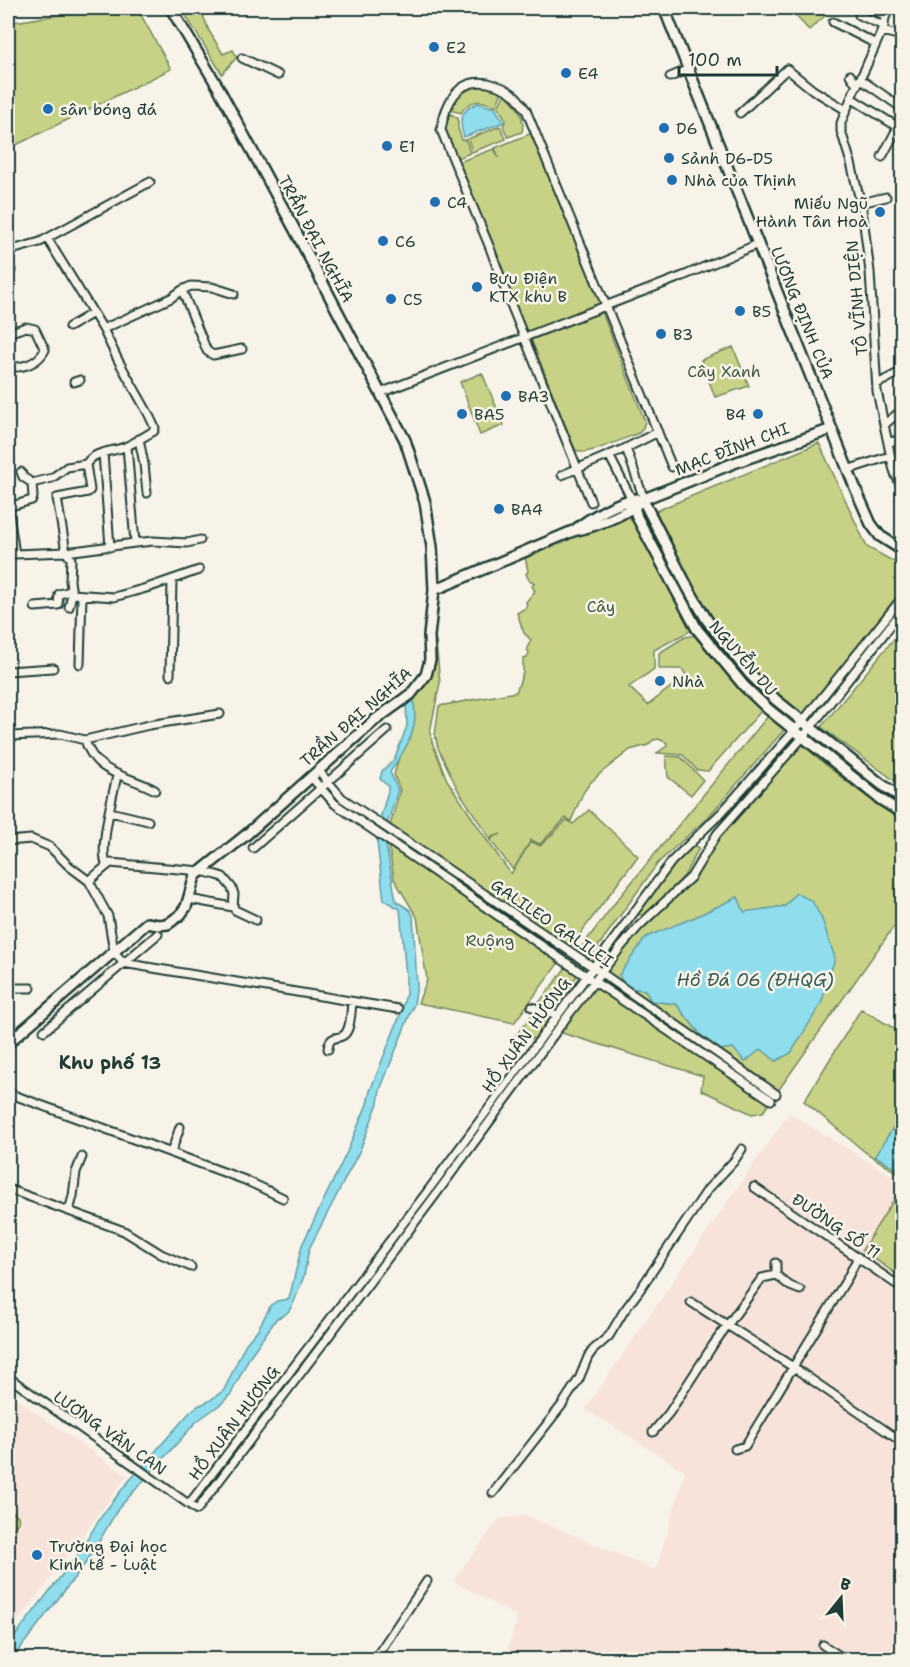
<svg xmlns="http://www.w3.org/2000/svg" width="910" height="1667" viewBox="0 0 910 1667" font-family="'Shantell Sans',sans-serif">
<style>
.built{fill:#f8e3da}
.green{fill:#c7d286;stroke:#73885d;stroke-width:1.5;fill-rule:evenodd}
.water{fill:#8fdded;stroke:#629da3;stroke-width:1.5}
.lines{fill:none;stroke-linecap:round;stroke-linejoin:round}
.street-casing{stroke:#1f3d34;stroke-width:11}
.secondary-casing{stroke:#1f3d34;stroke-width:14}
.street{stroke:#f7f3e8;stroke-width:7}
.secondary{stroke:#f7f3e8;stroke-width:9}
.poi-dot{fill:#1f6fb2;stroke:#f7f3e8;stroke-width:2}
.labels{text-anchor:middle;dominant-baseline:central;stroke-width:5;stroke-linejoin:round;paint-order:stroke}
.poi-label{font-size:16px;fill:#1f3d34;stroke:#f7f3e8;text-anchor:start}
.street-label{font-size:16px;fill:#1f3d34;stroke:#f7f3e8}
.park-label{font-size:16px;fill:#415b44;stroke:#f7f3e8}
.water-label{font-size:18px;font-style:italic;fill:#355d59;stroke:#f7f3e8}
.neighbourhood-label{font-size:18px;font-weight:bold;fill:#1f3d34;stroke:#f7f3e8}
</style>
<rect width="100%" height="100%" fill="#f7f3e8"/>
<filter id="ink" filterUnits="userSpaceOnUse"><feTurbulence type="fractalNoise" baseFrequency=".0167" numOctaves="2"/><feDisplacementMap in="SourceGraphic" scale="12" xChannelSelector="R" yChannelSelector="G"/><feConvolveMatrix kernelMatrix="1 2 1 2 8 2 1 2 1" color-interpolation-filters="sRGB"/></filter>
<g filter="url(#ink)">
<path class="built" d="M789 1113 902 1182V1659H488L490 1653 505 1657 518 1617 453 1581 499 1519 525 1515 656 1570 685 1471 585 1409Z
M8 1393 127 1476 8 1635Z"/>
<path class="green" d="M103 8H137L171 69 8 149V23Z
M181 8H207L201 10 209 31 223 54 233 50 237 57 222 74Z
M804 8H834L809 30 795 15Z
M480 86 497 89 502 92 496 106C481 100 470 98 461 113L446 109 460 90Z
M505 93C516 105 526 116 522 132L508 137 503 126 506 120 498 107Z
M447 112 458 118V128L462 140H466L470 153 455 159 443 128Z
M500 126 506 139 472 152 468 139Z
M532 133 605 306 523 337 456 163 494 149 499 158 495 148Z
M601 310 645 421 643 428 639 433C627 437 591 454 581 452 576 451 577 451 574 447L531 339Z
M733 347 749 386 715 397 701 360Z
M482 373 504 425 480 435 460 382Z
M819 443 867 547 902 566V590L804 715 774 691 738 652 714 619 692 587 656 511Z
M619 514 632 516 692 630 654 650V669L629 687 648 705 686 675 682 669H659V653L685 637 697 635 762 710 708 771 697 770 683 755 657 753 667 746V743L659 739 653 740 648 745 630 750 602 772 590 783 583 793 571 821 566 818 540 844 531 840 513 870 491 841 493 837 501 834 492 837 491 840 458 790 438 748 435 735 439 706 516 692 523 673V659L527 658 529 653 527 648 531 640 524 633 517 613 527 607 526 602 535 591 532 586 535 583 529 580 526 574 528 571 525 557Z
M902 629V786L821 727Z
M431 638 436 642 440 683 430 732 432 742 447 780 489 843 511 874 531 841 540 846 567 820 573 824 589 810 638 856 514 1023 418 1003 427 980 417 917 394 879 387 836 400 790 394 775Z
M768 716 785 729 708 817 658 863 553 1009 538 1004 618 899Z
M802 744C833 772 866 798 902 820V915L763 1112 752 1114 701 1090 703 1076 559 1032 605 972 644 926 686 888 712 841 795 745ZM738 897 743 913 785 906 701 1035 676 1004 651 1001 645 990 695 917Z
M666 756 681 757 703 780 691 795 668 777Z
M691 845 699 848 684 876 647 914 644 915H639L638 911 659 879Z
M861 1009 902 1033V1114L875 1156 902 1172V1176L865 1152 804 1101Z
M532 1015 549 1019 534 1039 516 1035Z
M898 1193 902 1195V1278L862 1250Z
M8 1508 18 1516 19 1521 8 1536Z"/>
<path class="water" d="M478 103 495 108 504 122 464 137C458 121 461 109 478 103Z
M413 698C420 729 407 747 390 772L398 790 384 834 396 901 410 910 413 916 417 985 414 1004 380 1090 378 1103 360 1150 309 1249 304 1276 294 1302 289 1311 283 1316 277 1318 250 1356 231 1394 221 1404 197 1421 118 1509 88 1560 12 1659H8V1645L78 1554 101 1517 123 1488 190 1412 198 1406 209 1401 224 1390 245 1345 258 1329 271 1305 277 1301 289 1299 302 1245 347 1152 367 1104 370 1091 401 1013 406 994V976L400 909 384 900 376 833 388 791V786L380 779 382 771 394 760 401 742 407 726 406 702Z
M796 893 812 901 822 919 835 958 821 1004 791 1053 776 1061 761 1049 745 1062 733 1048 720 1050 701 1035 676 1004 651 1001 645 990 626 988 619 975 646 937 695 917 738 897 744 912 785 906Z
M902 1114V1172L875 1156Z"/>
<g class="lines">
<defs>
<path id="street" d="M870 8 886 16
M886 8 884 26 865 69 854 91 841 123V131L851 163 862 209 870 272 877 391 893 467 896 476 902 487
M859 15 884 26
M833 22 876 44
M881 31 898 35 902 37
M242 58 278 75
M850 75 857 85
M670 77 689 69
M860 79 902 108
M851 98 898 127 882 157
M740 113 787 69 813 90 846 110
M861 203 886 197
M8 251 40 242 150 182
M8 262 11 271
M182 290 207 351 213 355 242 349
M69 327 93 313
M103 329 171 298 182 290 191 286 212 287 234 294
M8 333 26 327 35 329 45 350C38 363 24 368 10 367L8 361
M74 382 80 380
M877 384 898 373 902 376
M380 393 683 276 758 244
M884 425 902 410
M139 439 144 464 147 493
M888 442 902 440
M127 446 135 543
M626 448 644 499
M103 453 110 547
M609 455 632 500
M86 464 90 490 88 492 57 498 66 552 135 543 153 541 187 543 200 540
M847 470 890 456
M21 472 23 477 32 483
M562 475 626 448 658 432
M591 502 507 295 490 248 441 130C445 105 457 77 488 83 497 85 507 89 514 95 519 98 522 105 526 110L672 467
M15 554 8 507 32 500 33 497 32 483 52 478 67 467 86 464C96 449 115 453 129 445 138 441 146 435 154 431L155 428 148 413 118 360 103 329 47 238
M8 556 15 554 66 552 71 559 70 581 72 594 69 607
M72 594 114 597 150 587 199 570
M35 607 58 605 59 594 71 591
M80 664 82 595
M8 671 53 668
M170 675 172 580
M8 736 60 734 85 740 149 725 220 714
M85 740C95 775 128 775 155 790
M318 770 342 798 593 967 776 1094
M311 777 335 804 586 976 771 1100
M110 812 148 821
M8 841 31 839 50 847 69 866 89 881 108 916 114 951 123 963 398 1009
M253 848 387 730
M107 866C98 851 113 794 117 776
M89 881 110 863 201 871 217 875 223 877 232 888 234 894 233 907 235 910 256 920
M189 899 233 907
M8 988H31
M532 1007 558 1015
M44 1031 158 934
M328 1049C330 1031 341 1043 347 1031 351 1024 351 1011 352 1002
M8 1093 245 1180 283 1198
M171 1153 180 1127
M754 1187 902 1288
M8 1189 124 1231 161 1254 191 1267
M69 1211 73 1196 76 1172 82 1157
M776 1275 790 1286 800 1290
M691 1302 793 1367 902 1442
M8 1377 197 1510 431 1201 569 1014 621 947 639 926 691 877 717 834 803 737 902 611
M653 1432 669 1413 713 1345 762 1278 776 1275V1263
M735 1449 745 1446 848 1277 858 1257
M493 1493 562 1405 579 1379 588 1357 593 1350 609 1336 624 1311 639 1291 708 1189 734 1161 742 1149
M189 1504 424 1196 672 861 722 812 803 721 902 598
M823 1645 846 1660
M374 1660 427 1581"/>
<path id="secondary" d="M664 8 856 490 871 524 880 536 902 550
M644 499 645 504 688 588 707 620 749 673 776 700 881 784 902 798
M632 500 637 517 697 629 744 686 768 709 803 737 880 799 902 813
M576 529C590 518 618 501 636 499
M434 590 573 531C597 526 625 515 644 499L734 463 832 429
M8 1043 147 923 158 925 168 924 180 915 186 907 195 876 246 835 375 720 411 694 426 675 430 660 429 636 434 590 432 547 425 502 405 440 296 232 218 87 173 12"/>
</defs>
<use href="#street" class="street-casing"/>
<use href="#secondary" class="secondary-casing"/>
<use href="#street" class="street"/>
<use href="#secondary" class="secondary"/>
</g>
</g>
<g class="poi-dot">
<circle cx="434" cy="47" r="6"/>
<circle cx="566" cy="73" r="6"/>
<circle cx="48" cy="109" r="6"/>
<circle cx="664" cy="128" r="6"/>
<circle cx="387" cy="146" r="6"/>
<circle cx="669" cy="158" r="6"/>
<circle cx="672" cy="180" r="6"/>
<circle cx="435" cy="202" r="6"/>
<circle cx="880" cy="212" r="6"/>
<circle cx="383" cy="241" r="6"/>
<circle cx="477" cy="287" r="6"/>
<circle cx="391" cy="299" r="6"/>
<circle cx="740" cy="311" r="6"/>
<circle cx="661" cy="334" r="6"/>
<circle cx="506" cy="396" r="6"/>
<circle cx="462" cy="414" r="6"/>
<circle cx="758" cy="414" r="6"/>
<circle cx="499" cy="509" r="6"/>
<circle cx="660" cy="681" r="6"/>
<circle cx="37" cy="1555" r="6"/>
</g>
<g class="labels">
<g class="poi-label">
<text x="446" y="47">E2</text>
<text x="578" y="73">E4</text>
<text x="60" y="109">sân bóng đá</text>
<text x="676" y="128">D6</text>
<text x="399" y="146">E1</text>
<text x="681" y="158">Sảnh D6-D5</text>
<text x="684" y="180">Nhà của Thịnh</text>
<text x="447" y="202">C4</text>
<text x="868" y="203" text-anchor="end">Miếu Ngũ<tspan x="868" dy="18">Hành Tân Hoà</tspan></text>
<text x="395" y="241">C6</text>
<text x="489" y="278">Bưu Điện<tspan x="489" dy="18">KTX khu B</tspan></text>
<text x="403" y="299">C5</text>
<text x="752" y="311">B5</text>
<text x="673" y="334">B3</text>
<text x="518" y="396">BA3</text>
<text x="474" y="414">BA5</text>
<text x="746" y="414" text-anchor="end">B4</text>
<text x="511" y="509">BA4</text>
<text x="672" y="681">Nhà</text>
<text x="49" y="1546">Trường Đại học<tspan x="49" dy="18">Kinh tế - Luật</tspan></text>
</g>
<g class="street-label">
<text transform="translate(316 239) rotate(62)">TRẦN ĐẠI NGHĨA</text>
<text transform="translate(857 298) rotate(-95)">TÔ VĨNH DIỆN</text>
<text transform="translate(802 313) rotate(68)">LƯƠNG ĐỊNH CỦA</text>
<text transform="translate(732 449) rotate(-21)">MẠC ĐĨNH CHI</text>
<text transform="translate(743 658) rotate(49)">NGUYỄN DU</text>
<text transform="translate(356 717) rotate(-41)">TRẦN ĐẠI NGHĨA</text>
<text transform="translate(552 923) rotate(34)">GALILEO GALILEI</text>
<text transform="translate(526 1035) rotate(-54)">HỒ XUÂN HƯƠNG</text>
<text transform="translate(836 1226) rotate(34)">ĐƯỜNG SỐ 11</text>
<text transform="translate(234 1423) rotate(-53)">HỒ XUÂN HƯƠNG</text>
<text transform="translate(110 1433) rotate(35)">LƯƠNG VĂN CAN</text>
</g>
<g class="park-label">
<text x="724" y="371">Cây Xanh</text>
<text x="601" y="606">Cây</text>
<text x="490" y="940">Ruộng</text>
</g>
<g class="water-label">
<text x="755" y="980">Hồ Đá 06 (ĐHQG)</text>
</g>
<g class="neighbourhood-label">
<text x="110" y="1063">Khu phố 13</text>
</g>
</g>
<rect width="910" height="1667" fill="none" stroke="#f7f3e8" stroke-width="30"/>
<rect x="15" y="15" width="880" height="1637" fill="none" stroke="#1f3d34" stroke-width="2" filter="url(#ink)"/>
<g transform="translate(841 1598) rotate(18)" stroke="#f7f3e8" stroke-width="4.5" paint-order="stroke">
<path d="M0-4.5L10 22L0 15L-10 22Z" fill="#1f3d34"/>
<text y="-9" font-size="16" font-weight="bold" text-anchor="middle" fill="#1f3d34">B</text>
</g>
<path d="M679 66v9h98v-9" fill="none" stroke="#1f3d34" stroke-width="3"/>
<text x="688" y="66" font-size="18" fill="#1f3d34" stroke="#f7f3e8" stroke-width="4.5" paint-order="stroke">100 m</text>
</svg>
